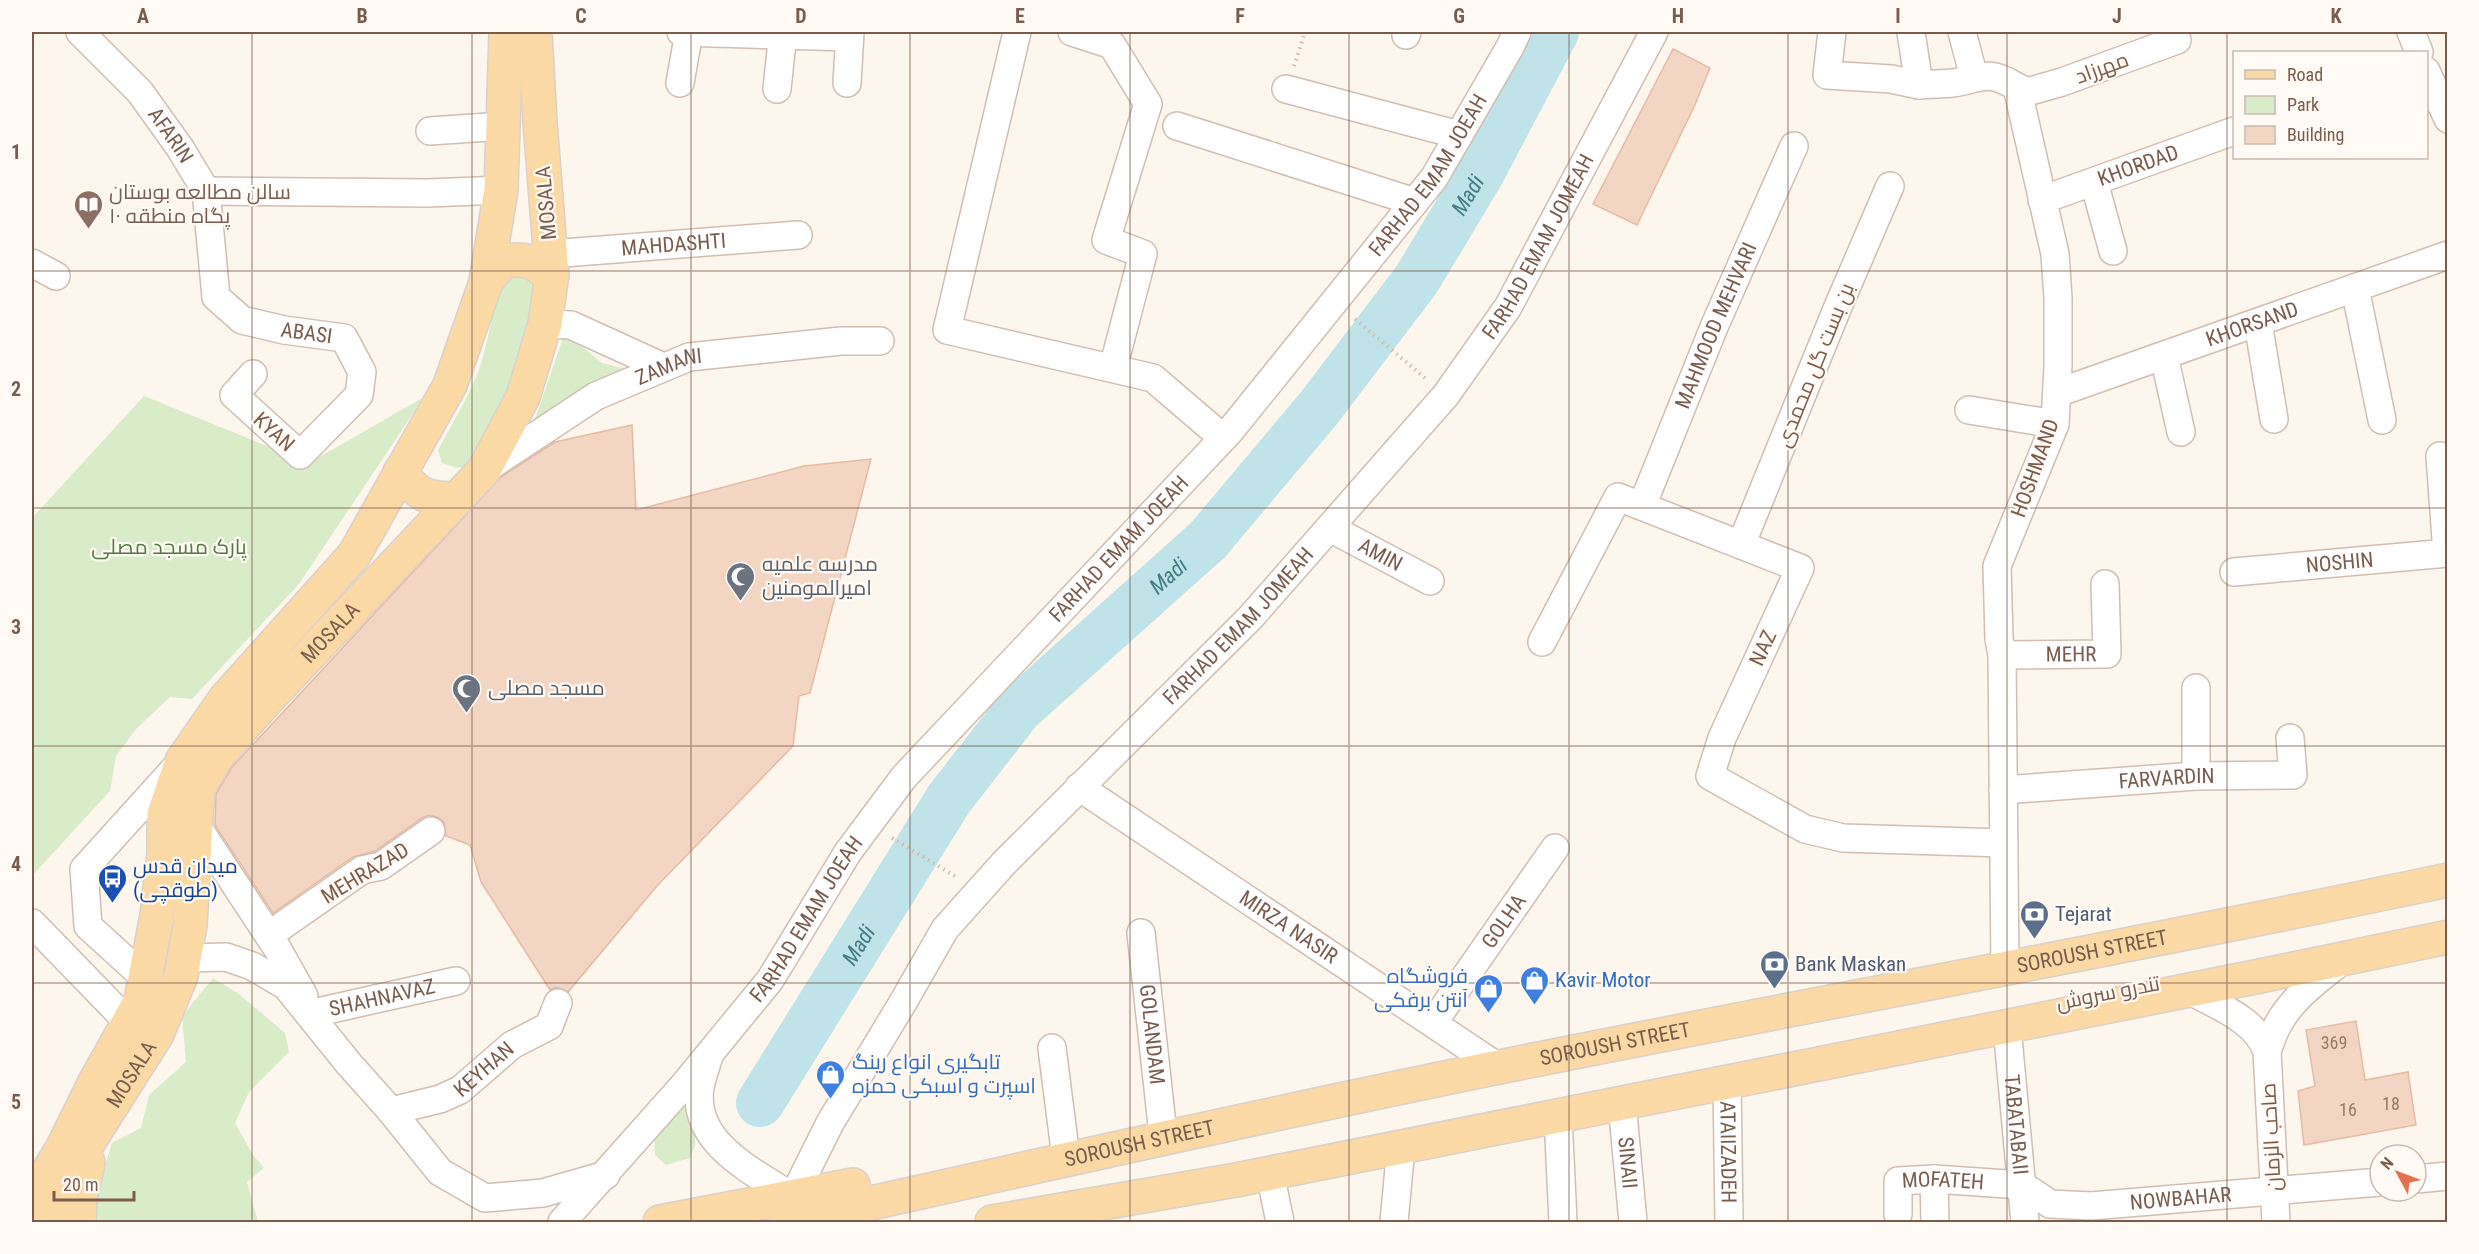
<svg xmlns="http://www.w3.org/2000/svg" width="2479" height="1254" viewBox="0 0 2479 1254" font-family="'Roboto Condensed',Cairo,sans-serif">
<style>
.green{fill:#d8ecc9}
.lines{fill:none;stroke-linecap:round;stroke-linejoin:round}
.river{stroke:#bfe3e8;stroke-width:48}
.building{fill:#f3d5c3;stroke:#e6bba3;stroke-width:1.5}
.minor-casing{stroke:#d1beb0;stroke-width:30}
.major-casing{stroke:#dad1cd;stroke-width:36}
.path{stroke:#d9b8a5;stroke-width:4;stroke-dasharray:1.5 4.5;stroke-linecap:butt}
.minor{stroke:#fff;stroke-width:27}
.major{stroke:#fbd9a5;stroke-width:33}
.grid{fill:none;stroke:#7a5c4d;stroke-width:1.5;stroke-opacity:0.55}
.labels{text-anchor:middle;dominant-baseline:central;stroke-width:4.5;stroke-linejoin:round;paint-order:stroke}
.number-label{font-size:18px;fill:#987a6a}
.street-label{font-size:21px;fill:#7a5c4d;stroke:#fffaf3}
.education-label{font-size:21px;fill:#785e54;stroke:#fffaf3;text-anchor:start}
.park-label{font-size:21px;fill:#537a41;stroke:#fffaf3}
.worship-label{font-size:21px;fill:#5b616d;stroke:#fffaf3;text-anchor:start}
.transit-label{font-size:21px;fill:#164399;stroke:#fffaf3;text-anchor:start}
.service-label{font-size:21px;fill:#4e5e75;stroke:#fffaf3;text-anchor:start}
.shop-label{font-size:21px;fill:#366cbe;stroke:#fffaf3;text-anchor:start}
.water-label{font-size:22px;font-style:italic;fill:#437c86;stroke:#fffaf3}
.neatline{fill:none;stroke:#7a5c4d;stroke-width:2}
.grid-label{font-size:20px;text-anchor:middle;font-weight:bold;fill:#7a5c4d}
</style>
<rect width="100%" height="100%" fill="#fdf6ec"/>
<path class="green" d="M534 272C534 318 519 380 497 419 488 435 477 450 467 466L457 468 442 463 438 450C451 426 466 401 477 375 490 342 491 305 506 273Z
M564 335 578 343 602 363 627 369 535 419Z
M144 396 309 463 424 397 299 584 192 699 170 697 137 728 116 756 110 791 32 876V518Z
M213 978 239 994 285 1033 289 1052 249 1092 235 1123 253 1155 264 1168 247 1182 258 1222H92L90 1214 112 1143 141 1128 149 1095 186 1062 182 1016Z
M688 1095 690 1128 695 1133V1146L690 1158 666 1165 655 1155 654 1137Z"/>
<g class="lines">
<path class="river" id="s1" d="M760 1103 949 799 1019 709 1208 540 1319 408 1417 279 1480 174 1555 32"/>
</g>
<path class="building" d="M1673 49 1710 68 1694 107 1637 225 1593 204Z
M632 425 636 510 804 466 871 459 810 693 799 696 793 746 657 886 568 992 556 987 550 990 481 882 470 845 446 836 444 822 437 817 429 815 422 818 375 851 353 857 273 913 215 825 216 794 232 767 501 477 555 442Z
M2356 1021 2365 1080 2408 1072 2416 1125 2304 1145 2298 1091 2315 1086 2306 1030Z"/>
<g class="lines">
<defs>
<g id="minor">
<path id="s2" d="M80 32 140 92 180 148 206 191 216 297 242 320 284 330 344 338 362 372 359 395 300 455 234 395 253 374"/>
<path d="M681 32 849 37"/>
<path d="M1017 32 947 330 1153 378 1223 438"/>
<path d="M1072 32 1112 45 1148 104 1106 240 1143 254 1113 368"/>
<path d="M1832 32 1827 75 1891 79 1919 85"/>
<path d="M1911 32 1919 85C1931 84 1942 84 1953 83 1984 78 1987 69 2017 87L2055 254 2058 298V366L2055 424 1997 566 1999 639 2002 655 2005 969"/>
<path d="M1962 32 1974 77"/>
<path d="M2411 32 2419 52"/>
<path d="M1406 35 1407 32"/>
<path d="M2426 71 2448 119"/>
<path d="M680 83 689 32"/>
<path d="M847 83 850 32"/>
<path d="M2017 87 2027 92 2062 82 2177 40 2174 32"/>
<path d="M777 89 783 32"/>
<path d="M1286 89 1459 135"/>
<path d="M1177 126 1415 202"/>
<path d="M430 131 503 126"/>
<path d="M2094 182 2113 251"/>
<path d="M206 191 428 193 501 190"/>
<path id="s3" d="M2042 200 2234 131"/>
<path id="s4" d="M550 254 798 235"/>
<path d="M32 263 56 276"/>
<path d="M2355 288 2382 420"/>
<path d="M2258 323 2274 419"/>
<path d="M545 324 571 325 663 367"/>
<path d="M2164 356 2181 432"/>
<path id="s5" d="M2057 393 2448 255"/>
<path d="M1969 410 2055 424"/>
<path d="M2440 456 2447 553"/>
<path id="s6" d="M484 470 596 396 689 357 841 341H880"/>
<path id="s7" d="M1642 506 1714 327 1794 146"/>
<path id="s8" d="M1330 528 1430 581"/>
<path d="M1741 545 1837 309 1890 186"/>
<path id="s9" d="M2234 572 2448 553"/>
<path d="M1542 642 1618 497 1800 568 1722 738 1710 776 1805 829 1843 838 2004 843"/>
<path id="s10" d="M2002 655 2107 654 2105 584"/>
<path d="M2196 776V688"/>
<path id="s11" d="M1079 787 1498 1067"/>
<path id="s12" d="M2003 790 2196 776 2293 775 2290 738"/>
<path d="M196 825 277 948 304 996"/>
<path d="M32 923 128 1022"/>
<path id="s13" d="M1141 933 1163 1134"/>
<path d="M269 935 362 870 381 866 431 831"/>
<path d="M184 958 226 957 252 966 286 986 349 1064 391 1111 440 1172 485 1198 543 1193 606 1175"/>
<path d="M145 978 88 926 84 869 179 764"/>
<path d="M2189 990C2217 1006 2255 1019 2267 1051L2276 1222"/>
<path id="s14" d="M309 1014 456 981"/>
<path id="s15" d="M1433 1023 1555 848"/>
<path id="s16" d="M2007 1027 2025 1222"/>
<path d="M1052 1048 1065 1150"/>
<path d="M2267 1051C2271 1041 2274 1030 2280 1021 2295 995 2322 977 2345 958"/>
<path id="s17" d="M709 1056C706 1066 702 1077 700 1087 691 1143 754 1172 793 1197L830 1123 902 1004 945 929 1004 863 1250 618 1446 395 1508 307 1654 32"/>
<path id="s18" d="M1727 1082 1729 1222"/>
<path id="s19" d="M1622 1103 1633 1222"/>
<path id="s20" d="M391 1111 440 1099 460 1090 512 1045 549 1026 558 1003"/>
<path d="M1558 1116 1563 1222"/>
<path d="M1270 1173 1280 1222"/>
<path d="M1934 1179 1935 1222"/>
<path d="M2416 1179 2448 1176"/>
<path id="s21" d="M1898 1214V1181L1934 1179 2022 1185 2050 1204 2091 1206 2380 1182"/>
<path id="s22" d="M562 1222 683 1086 770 980 848 852 904 777 1230 431 1434 178 1510 47 1517 32"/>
<path d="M1394 1222 1401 1147"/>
</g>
<g id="major">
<path d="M486 282 503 261C527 258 533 261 551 276"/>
<path d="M400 472C418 496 428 499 457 499"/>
<path d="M32 1198 62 1149 95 1082 141 1000 157 915 164 854V814L182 761 225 699 354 555 450 385 486 282 501 190 506 32"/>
<path id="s23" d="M46 1222 74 1165 157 1034 181 976 190 925 198 788 217 756 266 701 484 470 523 397 545 324 552 274 540 122 535 32"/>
<path d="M79 1222 80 1198 88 1162"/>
<path d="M660 1222 853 1185"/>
<path id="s24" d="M785 1222C1021 1170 1257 1116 1494 1068 1811 1004 2130 947 2448 880"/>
<path d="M992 1222 1236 1180 2265 975 2448 937"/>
</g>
</defs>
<use href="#minor" class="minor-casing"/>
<use href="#major" class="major-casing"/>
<path class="path" d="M1294 66 1305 32
M1355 319 1425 378
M892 838 958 878"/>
<use href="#minor" class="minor"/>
<use href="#major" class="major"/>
</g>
<path class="grid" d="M252 32V1222M472 32V1222M691 32V1222M910 32V1222M1130 32V1222M1349 32V1222M1569 32V1222M1788 32V1222M2007 32V1222M2227 32V1222M32 271H2448M32 508H2448M32 746H2448M32 983H2448"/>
<defs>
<symbol id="library-pin" viewBox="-11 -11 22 30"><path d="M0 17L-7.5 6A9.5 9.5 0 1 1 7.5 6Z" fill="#8d6e63" stroke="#fffaf3"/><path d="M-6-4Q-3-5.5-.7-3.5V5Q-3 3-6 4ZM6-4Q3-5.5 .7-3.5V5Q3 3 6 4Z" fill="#fff"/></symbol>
<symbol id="mosque-pin" viewBox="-11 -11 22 30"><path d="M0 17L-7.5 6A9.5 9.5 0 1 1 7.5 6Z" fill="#6b7280" stroke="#fffaf3"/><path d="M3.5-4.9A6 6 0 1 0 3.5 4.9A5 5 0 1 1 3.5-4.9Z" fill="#fff"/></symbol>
<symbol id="bus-pin" viewBox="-11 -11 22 30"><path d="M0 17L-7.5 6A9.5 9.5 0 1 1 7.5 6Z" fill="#1a4fb4" stroke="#fffaf3"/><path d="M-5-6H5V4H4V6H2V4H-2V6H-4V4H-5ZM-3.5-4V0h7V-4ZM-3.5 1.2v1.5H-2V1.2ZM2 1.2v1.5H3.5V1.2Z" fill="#fff"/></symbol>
<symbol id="bank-pin" viewBox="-11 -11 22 30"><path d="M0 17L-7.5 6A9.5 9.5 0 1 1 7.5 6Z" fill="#5c6f8a" stroke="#fffaf3"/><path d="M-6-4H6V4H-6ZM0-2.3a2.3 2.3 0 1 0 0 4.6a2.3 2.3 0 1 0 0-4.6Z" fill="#fff"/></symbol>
<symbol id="shop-pin" viewBox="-11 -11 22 30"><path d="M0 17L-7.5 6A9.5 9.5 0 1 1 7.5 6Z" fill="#3f7fe0" stroke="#fffaf3"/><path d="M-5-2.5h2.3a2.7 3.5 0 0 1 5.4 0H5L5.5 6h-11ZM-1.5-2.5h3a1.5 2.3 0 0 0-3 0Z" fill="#fff"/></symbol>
</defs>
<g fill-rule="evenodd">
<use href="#library-pin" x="72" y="188" width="33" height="45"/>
<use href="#mosque-pin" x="724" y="560" width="33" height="45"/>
<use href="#mosque-pin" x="450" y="672" width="33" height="45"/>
<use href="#bus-pin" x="96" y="862" width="33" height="45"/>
<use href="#bank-pin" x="2018" y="898" width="33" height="45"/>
<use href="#bank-pin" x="1758" y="948" width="33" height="45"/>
<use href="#shop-pin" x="1518" y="964" width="33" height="45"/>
<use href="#shop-pin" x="1472" y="972" width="33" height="45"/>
<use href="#shop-pin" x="814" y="1058" width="33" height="45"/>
</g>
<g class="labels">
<g class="number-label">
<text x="2334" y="1042">369</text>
<text x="2391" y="1103">18</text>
<text x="2348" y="1109">16</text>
</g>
<g class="street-label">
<text transform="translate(2102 68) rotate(-20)">مهرزاد</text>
<text stroke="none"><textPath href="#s2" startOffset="138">AFARIN</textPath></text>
<text stroke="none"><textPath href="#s3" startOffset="102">KHORDAD</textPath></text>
<text stroke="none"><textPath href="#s22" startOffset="1362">FARHAD EMAM JOEAH</textPath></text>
<text transform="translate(546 203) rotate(-95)">MOSALA</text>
<text stroke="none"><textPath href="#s4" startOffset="124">MAHDASHTI</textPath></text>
<text stroke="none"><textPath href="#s17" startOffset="1402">FARHAD EMAM JOMEAH</textPath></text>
<text stroke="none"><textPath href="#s5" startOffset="207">KHORSAND</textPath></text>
<text stroke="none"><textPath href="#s7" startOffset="195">MAHMOOD MEHVARI</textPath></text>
<text stroke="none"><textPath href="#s2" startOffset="411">ABASI</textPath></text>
<text transform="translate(1815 365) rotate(-68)">بن بست گل محمدی</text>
<text stroke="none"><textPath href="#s6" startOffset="213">ZAMANI</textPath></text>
<text transform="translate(274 432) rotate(42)">KYAN</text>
<text transform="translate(2035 468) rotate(-70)">HOSHMAND</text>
<text stroke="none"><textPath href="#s22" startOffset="876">FARHAD EMAM JOEAH</textPath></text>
<text stroke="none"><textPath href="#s8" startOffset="57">AMIN</textPath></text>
<text stroke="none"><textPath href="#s9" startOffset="106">NOSHIN</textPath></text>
<text stroke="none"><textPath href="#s17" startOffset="916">FARHAD EMAM JOMEAH</textPath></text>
<text stroke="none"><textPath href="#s23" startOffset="675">MOSALA</textPath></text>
<text transform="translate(1763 648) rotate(-65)">NAZ</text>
<text stroke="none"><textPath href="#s10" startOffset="69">MEHR</textPath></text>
<text stroke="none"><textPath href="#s12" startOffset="164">FARVARDIN</textPath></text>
<text transform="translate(365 873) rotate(-31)">MEHRAZAD</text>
<text stroke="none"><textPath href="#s22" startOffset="390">FARHAD EMAM JOEAH</textPath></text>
<text stroke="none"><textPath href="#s15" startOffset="124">GOLHA</textPath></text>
<text stroke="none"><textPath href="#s11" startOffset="252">MIRZA NASIR</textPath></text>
<text stroke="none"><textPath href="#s24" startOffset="1335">SOROUSH STREET</textPath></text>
<text transform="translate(2108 993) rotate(-11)">تندرو سروش</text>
<text stroke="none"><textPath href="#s14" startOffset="75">SHAHNAVAZ</textPath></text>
<text stroke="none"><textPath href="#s13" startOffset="102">GOLANDAM</textPath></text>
<text stroke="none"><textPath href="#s24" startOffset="849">SOROUSH STREET</textPath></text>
<text stroke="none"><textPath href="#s20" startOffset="104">KEYHAN</textPath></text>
<text stroke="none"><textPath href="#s23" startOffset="171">MOSALA</textPath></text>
<text stroke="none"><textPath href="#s16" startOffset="98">TABATABAII</textPath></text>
<text transform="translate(2271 1137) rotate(-93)">صاحب الزمان</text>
<text stroke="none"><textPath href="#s24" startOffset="363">SOROUSH STREET</textPath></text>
<text stroke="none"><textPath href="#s18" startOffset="70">ATAIIZADEH</textPath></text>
<text stroke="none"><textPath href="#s19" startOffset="60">SINAII</textPath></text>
<text stroke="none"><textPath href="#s21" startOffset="78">MOFATEH</textPath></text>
<text stroke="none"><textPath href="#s21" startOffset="322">NOWBAHAR</textPath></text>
</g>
<g class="education-label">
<text x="109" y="192">سالن مطالعه بوستان<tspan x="109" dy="24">پگاه منطقه ۱۰</tspan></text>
</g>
<g class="park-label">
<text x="169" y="547">پارک مسجد مصلی</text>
</g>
<g class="worship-label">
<text x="762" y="564">مدرسه علمیه<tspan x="762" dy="24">امیرالمومنین</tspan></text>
<text x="488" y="688">مسجد مصلی</text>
</g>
<g class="transit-label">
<text x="133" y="866">میدان قدس<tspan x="133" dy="24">(طوقچی)</tspan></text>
</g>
<g class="service-label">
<text x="2055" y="914">Tejarat</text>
<text x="1795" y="964">Bank Maskan</text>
</g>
<g class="shop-label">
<text x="1468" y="976" text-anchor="end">فروشگاه<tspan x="1468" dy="24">آنتن برفکی</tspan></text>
<text x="1555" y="980">Kavir Motor</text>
<text x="852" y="1062">تابگیری انواع رینگ<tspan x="852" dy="24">اسپرت و اسبکی حمزه</tspan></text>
</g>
<g class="water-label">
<text stroke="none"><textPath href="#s1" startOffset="1158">Madi</textPath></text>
<text stroke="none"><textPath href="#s1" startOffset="672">Madi</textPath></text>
<text stroke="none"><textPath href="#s1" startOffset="186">Madi</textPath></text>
</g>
</g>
<rect width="2479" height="1254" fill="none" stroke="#fffaf3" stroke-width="66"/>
<rect x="2233" y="51" width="195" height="108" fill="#fffaf3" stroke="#cabbb1" stroke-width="1.5"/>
<rect x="2245" y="70" width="30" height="9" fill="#fbd9a5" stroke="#cabbb1" stroke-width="1.5"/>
<text x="2287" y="81" font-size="18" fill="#7a5c4d">Road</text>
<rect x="2245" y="96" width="30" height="18" fill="#d8ecc9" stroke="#cabbb1" stroke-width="1.5"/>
<text x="2287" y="111" font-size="18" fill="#7a5c4d">Park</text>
<rect x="2245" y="126" width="30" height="18" fill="#f3d5c3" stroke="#cabbb1" stroke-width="1.5"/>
<text x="2287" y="141" font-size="18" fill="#7a5c4d">Building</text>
<g transform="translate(2398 1173) rotate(311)"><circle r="28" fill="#fffaf3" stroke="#cabbb1" stroke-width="1.5"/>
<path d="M0-4.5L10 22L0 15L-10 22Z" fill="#e76f51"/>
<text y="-9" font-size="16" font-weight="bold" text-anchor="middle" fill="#7a5c4d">N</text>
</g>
<path d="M54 1191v9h80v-9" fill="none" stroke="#7a5c4d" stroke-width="3"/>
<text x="63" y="1191" font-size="18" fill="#7a5c4d" stroke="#fffaf3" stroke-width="4.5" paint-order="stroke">20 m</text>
<rect x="33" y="33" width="2413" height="1188" class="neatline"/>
<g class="grid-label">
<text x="143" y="23">A</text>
<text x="362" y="23">B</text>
<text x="581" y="23">C</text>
<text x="801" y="23">D</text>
<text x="1020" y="23">E</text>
<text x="1240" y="23">F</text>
<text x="1459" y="23">G</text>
<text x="1678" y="23">H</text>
<text x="1898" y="23">I</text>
<text x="2117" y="23">J</text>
<text x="2336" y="23">K</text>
<text x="16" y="159">1</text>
<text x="16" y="396">2</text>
<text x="16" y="634">3</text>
<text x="16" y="871">4</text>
<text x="16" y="1109">5</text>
</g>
</svg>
